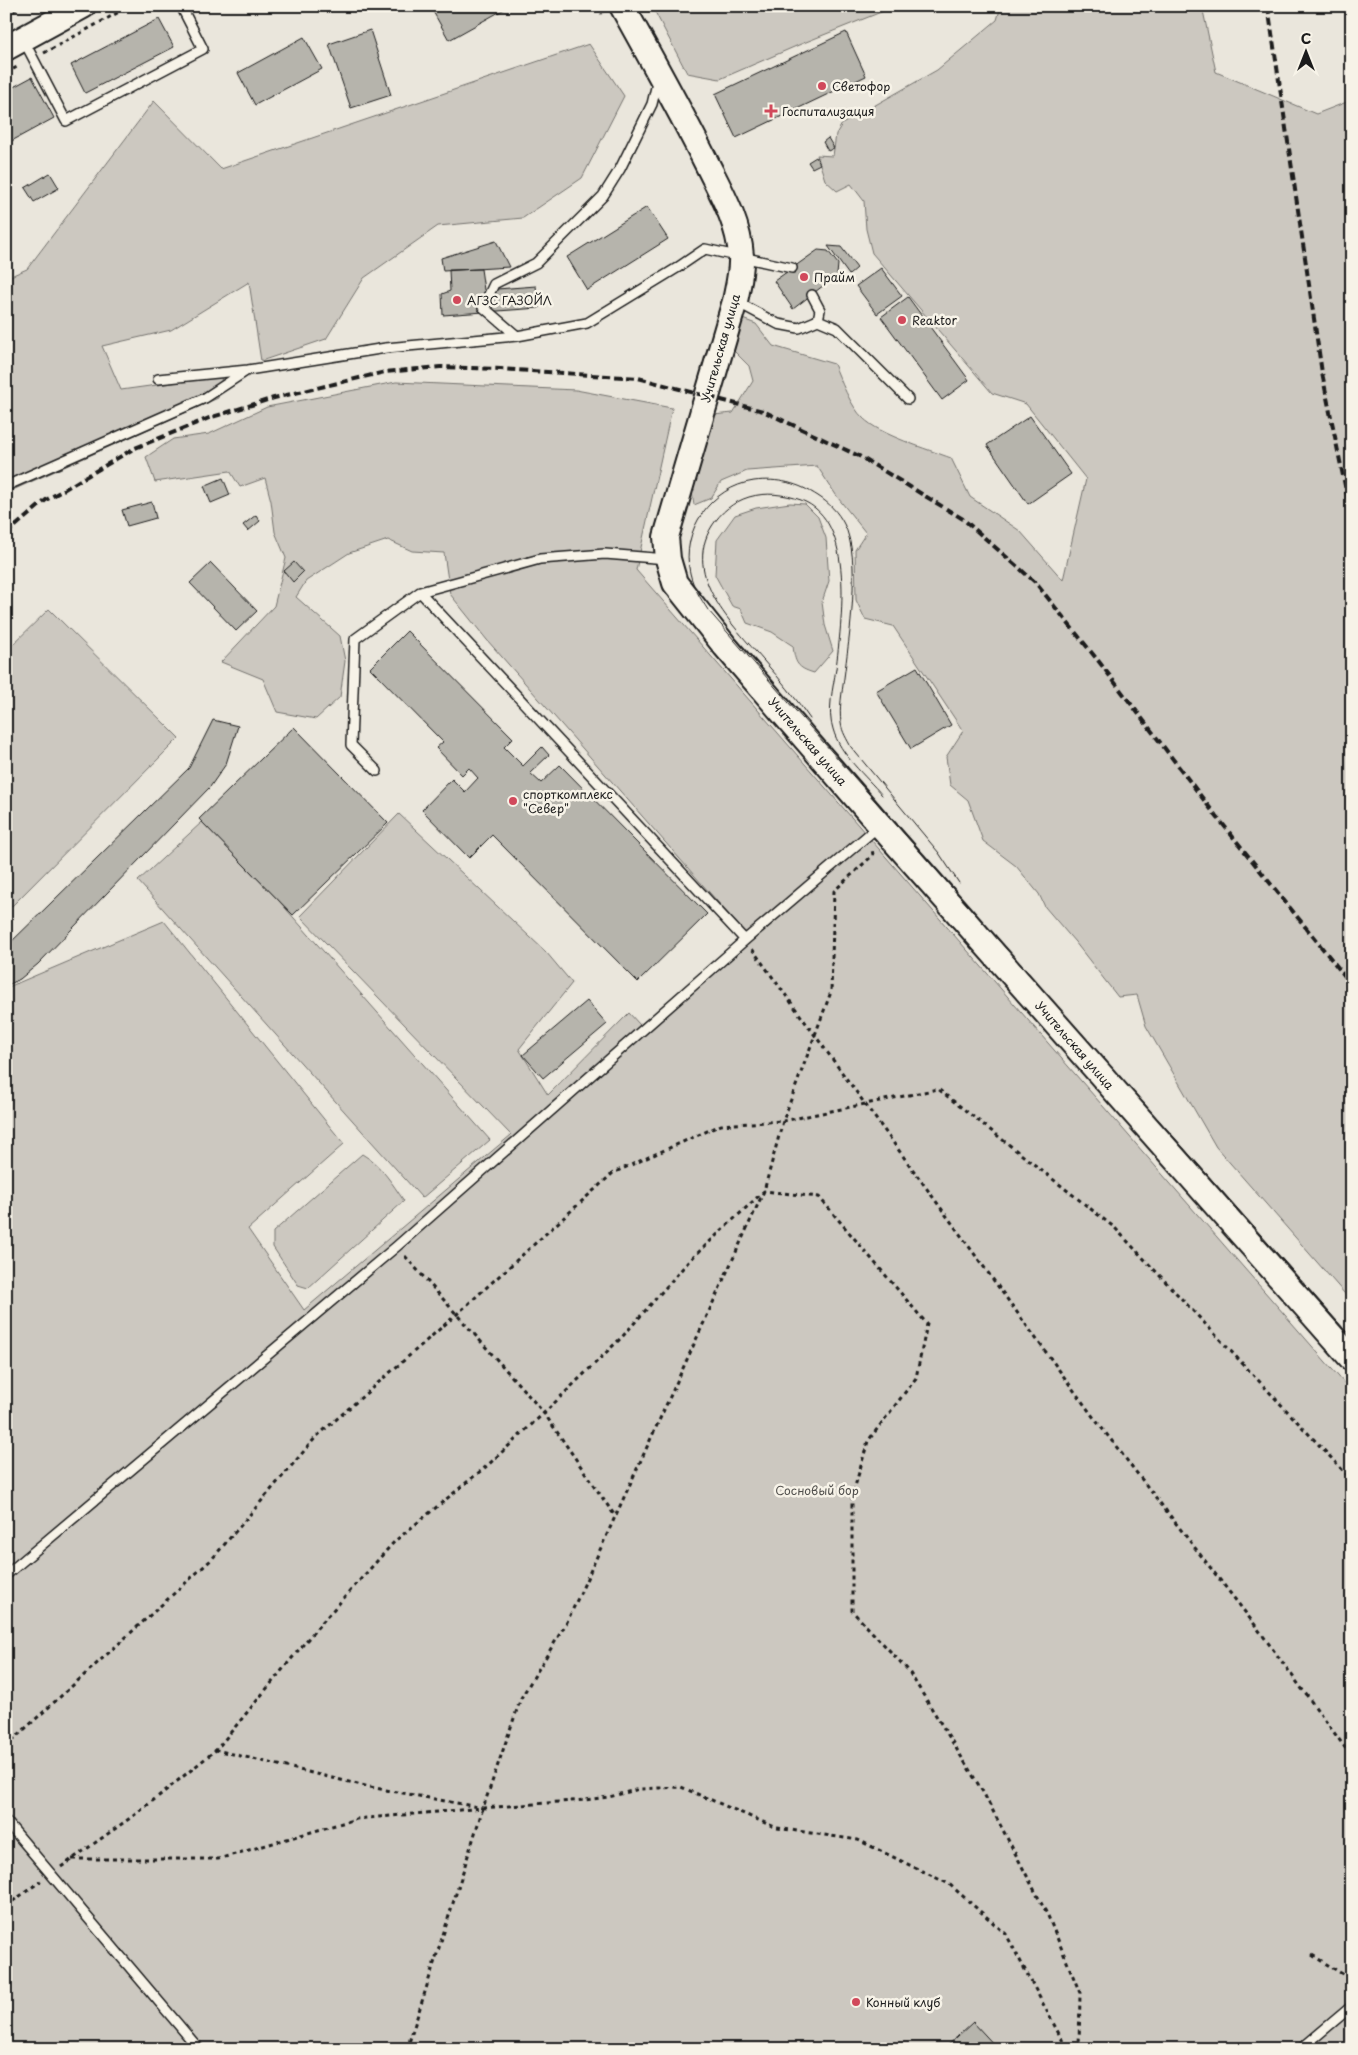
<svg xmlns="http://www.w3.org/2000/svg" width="1358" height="2055" viewBox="0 0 1358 2055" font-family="'Playpen Sans',sans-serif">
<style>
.green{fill:#ccc8c0;stroke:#74726e}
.building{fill:#b6b4ac;stroke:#1c1c1c}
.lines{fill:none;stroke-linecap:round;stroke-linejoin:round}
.lane-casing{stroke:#1c1c1c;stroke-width:12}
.secondary-casing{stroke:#1c1c1c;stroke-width:28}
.path{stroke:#1c1c1c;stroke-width:3;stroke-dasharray:4 4;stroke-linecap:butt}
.lane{stroke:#f7f3e8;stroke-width:9}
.secondary{stroke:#f7f3e8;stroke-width:24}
.tram{stroke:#1c1c1c;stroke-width:1}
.rail{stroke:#1c1c1c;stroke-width:4;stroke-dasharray:8 4;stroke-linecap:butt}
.poi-dot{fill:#d1495b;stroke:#f7f3e8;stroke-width:2}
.labels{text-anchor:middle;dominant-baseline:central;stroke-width:5;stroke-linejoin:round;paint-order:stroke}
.poi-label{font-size:12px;fill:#1c1c1c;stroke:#f7f3e8;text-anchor:start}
.street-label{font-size:12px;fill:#1c1c1c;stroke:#f7f3e8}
.park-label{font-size:12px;fill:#51504d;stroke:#f7f3e8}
</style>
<rect width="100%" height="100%" fill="#eae6dc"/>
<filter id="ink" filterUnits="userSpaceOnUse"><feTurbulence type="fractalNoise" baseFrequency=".02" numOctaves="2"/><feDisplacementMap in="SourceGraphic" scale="10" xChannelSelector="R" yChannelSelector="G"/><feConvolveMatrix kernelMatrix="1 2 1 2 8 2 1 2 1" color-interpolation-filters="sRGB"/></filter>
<g filter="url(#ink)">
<path class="green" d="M652 6H896L801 44 720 79 687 73Z
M1001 6H1202L1216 72 1316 114 1352 100V1302L1216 1147 1146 1026 1137 995 1118 997 1075 942 1045 907 1039 894 1016 866 983 841 968 800 950 785 946 757 963 731 893 626 865 619 856 600 855 550 866 533 838 498 817 466 747 471 721 482 711 498 694 505 691 484 713 415 733 413 753 381 749 366 733 350 729 326 737 317 756 324 773 346 834 364C840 379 851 407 863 418 880 435 927 449 951 458L970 497 1020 531 1063 580 1086 479 1026 404 992 393 872 253 866 229 864 201 851 184 837 191 825 180 817 155 833 156 836 134 842 124 937 70 997 20Z
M589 44 624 96 582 178 523 218 438 226 364 278 326 339 261 361 249 282 171 330 102 346 121 390 222 376 218 398 6 493V278L27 269 154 101 221 169Z
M396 382 576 390 672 408 636 570 1352 1392V2049H6V988L164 921 344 1144 248 1229 304 1310 511 1135 300 916 399 814 546 952 572 983 519 1049 548 1095 629 1013 640 1025 738 946 746 934 487 640 450 594 444 553 412 551 388 540 349 553 306 581 296 597 340 636 345 661 340 697 316 719 277 712 263 679 221 662 274 606 286 558 275 532 271 501 265 478 240 487 230 471 155 482 146 457 173 439 209 434 267 407Z
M790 503 805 504 818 517 826 538 829 581 822 602 825 625 833 651 814 673C797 668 795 663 793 646L772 632 747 623 741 609 732 606 715 575 717 540 735 515 756 508Z
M49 609 179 738 6 912V651Z
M202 822 279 901 490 1140 422 1198 138 881Z
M362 1154C381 1165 392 1183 404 1201L308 1288 298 1285 273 1247V1232Z"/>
<path class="building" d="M430 6H510L449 40Z
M159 19 174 47 85 93 71 65Z
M370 30 391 95 351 108 329 44Z
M846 32 866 76 736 138 715 94Z
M304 37 322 69 255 105 238 73Z
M32 77 54 118 6 144V91Z
M828 138 834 148 828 151 823 142Z
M816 157 820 164 812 168 808 162Z
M50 173 59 188 34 202 25 188Z
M647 207 668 239 587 290 567 257Z
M496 241 509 267 443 271 441 258Z
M828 246 841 247 857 268 849 275Z
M818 250 828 251 838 264 837 275 793 309 774 281Z
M881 268 902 296 877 314 856 286Z
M481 269 484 290 536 286 539 308 443 315 442 294 450 291 449 270Z
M908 297 969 380 942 400 881 317Z
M1030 416 1071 474 1028 504 987 445Z
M223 478 230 495 211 503 204 486Z
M152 502 156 518 127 526 122 510Z
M256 515 260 521 248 531 243 525Z
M294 562 303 572 293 582 284 571Z
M211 563 257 611 236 631 190 583Z
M407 631 513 738 504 747 523 766 542 747 549 755 530 773 541 783 560 765 707 914 638 982 492 835 469 858 422 810 452 779 465 792 478 778 469 768 462 775 436 748 443 742 370 668Z
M917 667 951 725 911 749 876 691Z
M213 720 238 726 226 764 210 787 38 964 20 979 6 986V947L189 768Z
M294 727 388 823 293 915 199 819Z
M587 1001 607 1024 543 1078 523 1055Z
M973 2022 998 2049H944Z"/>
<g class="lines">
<defs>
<path id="lane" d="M23 39 66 121 203 49 181 6
M658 79 652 104 620 169 603 196 536 263 494 284 483 307 517 336 587 323 677 268 705 249 792 268
M735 301 778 324 799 328 818 320 820 310 812 295
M818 320 837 328 908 399
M158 379 248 370 386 348 517 336
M6 486 205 398 246 371
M420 592 745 940
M377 771 351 745 355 639 420 592 540 559 605 554 667 559
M6 1575 397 1246 745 940 880 825
M6 1821 199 2049
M1301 2049 1352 2006"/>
<path id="secondary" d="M622 6C651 58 680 110 707 164 721 192 739 223 741 256 742 271 738 286 735 301L666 537 668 559 675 583 725 646 880 825 1352 1359
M6 48 83 6"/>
</defs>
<use href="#lane" class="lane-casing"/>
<use href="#secondary" class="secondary-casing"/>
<path class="path" d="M598 6 602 14
M6 15 22 6
M44 53 130 6
M6 73 17 67
M752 949 1094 1418 1255 1625 1352 1757
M405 1256 544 1413 615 1516
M6 1746 212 1559 316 1437 457 1314 613 1173 721 1125 783 1121 938 1089 1115 1228 1352 1480
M483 1808 585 1800 609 1797 639 1789 681 1787 777 1828 858 1840 949 1884 1006 1934 1067 2049
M72 1859H218L356 1819 483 1808 370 1787 216 1750
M61 1867 140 1811 216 1750 316 1629 395 1541 488 1465 544 1413 622 1337 688 1262 764 1191 819 1197 927 1324 916 1378 868 1441 852 1497V1611L908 1670 983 1792 1048 1916 1080 1993 1079 2049
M6 1906 41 1881
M1312 1955 1352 1980
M407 2049 483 1808 521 1698 567 1622 764 1191 783 1121 831 992 834 891 873 855 872 849"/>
<use href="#lane" class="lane"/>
<use href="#secondary" class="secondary"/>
<path class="tram" d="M810 719C796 698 780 679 763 660 734 626 681 576 712 526 721 512 733 502 749 497 766 492 784 494 801 500 857 521 841 623 836 669 833 688 827 711 833 729 840 755 865 775 882 795
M959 883 939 853 851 747C847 739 842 732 841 723 839 708 842 693 844 678 849 639 862 558 844 524 838 512 829 503 818 496 798 483 778 478 754 481 711 487 680 531 690 573 693 587 701 599 708 610 920 855 1138 1095 1352 1338"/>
<path class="rail" d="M1268 6 1322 373 1352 520
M6 534 46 500 135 448 209 418 274 398 385 372 440 367 501 369 638 378 763 411 859 456 963 519 1035 582 1100 663 1213 812 1352 985"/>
</g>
</g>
<g class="poi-dot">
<circle cx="822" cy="86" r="5"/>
<path d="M768.5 103.5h5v5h5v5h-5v5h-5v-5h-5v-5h5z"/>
<circle cx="804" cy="277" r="5"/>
<circle cx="457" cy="300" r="5"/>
<circle cx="902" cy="320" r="5"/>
<circle cx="513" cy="801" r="5"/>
<circle cx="856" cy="2002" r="5"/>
</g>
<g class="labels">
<g class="poi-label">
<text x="832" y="86">Светофор</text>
<text x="782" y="111">Госпитализация</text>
<text x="814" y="277">Прайм</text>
<text x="467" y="300">АГЗС ГАЗОЙЛ</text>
<text x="912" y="320">Reaktor</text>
<text x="523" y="794">спорткомплекс<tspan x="523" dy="14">"Север"</tspan></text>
<text x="866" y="2002">Конный клуб</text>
</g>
<g class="street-label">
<text transform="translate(720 348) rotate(-74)">Учительская улица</text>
<text transform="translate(808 741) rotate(49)">Учительская улица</text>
<text transform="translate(1075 1045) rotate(49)">Учительская улица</text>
</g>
<g class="park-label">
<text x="817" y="1490">Сосновый бор</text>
</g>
</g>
<rect width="1358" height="2055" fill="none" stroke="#f7f3e8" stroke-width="25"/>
<rect x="12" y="12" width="1333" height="2030" fill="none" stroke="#1c1c1c" stroke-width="2" filter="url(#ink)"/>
<g transform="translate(1306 52)" stroke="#f7f3e8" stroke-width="4" paint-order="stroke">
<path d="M0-4L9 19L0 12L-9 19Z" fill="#1c1c1c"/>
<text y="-8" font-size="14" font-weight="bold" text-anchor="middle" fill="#1c1c1c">С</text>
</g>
</svg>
